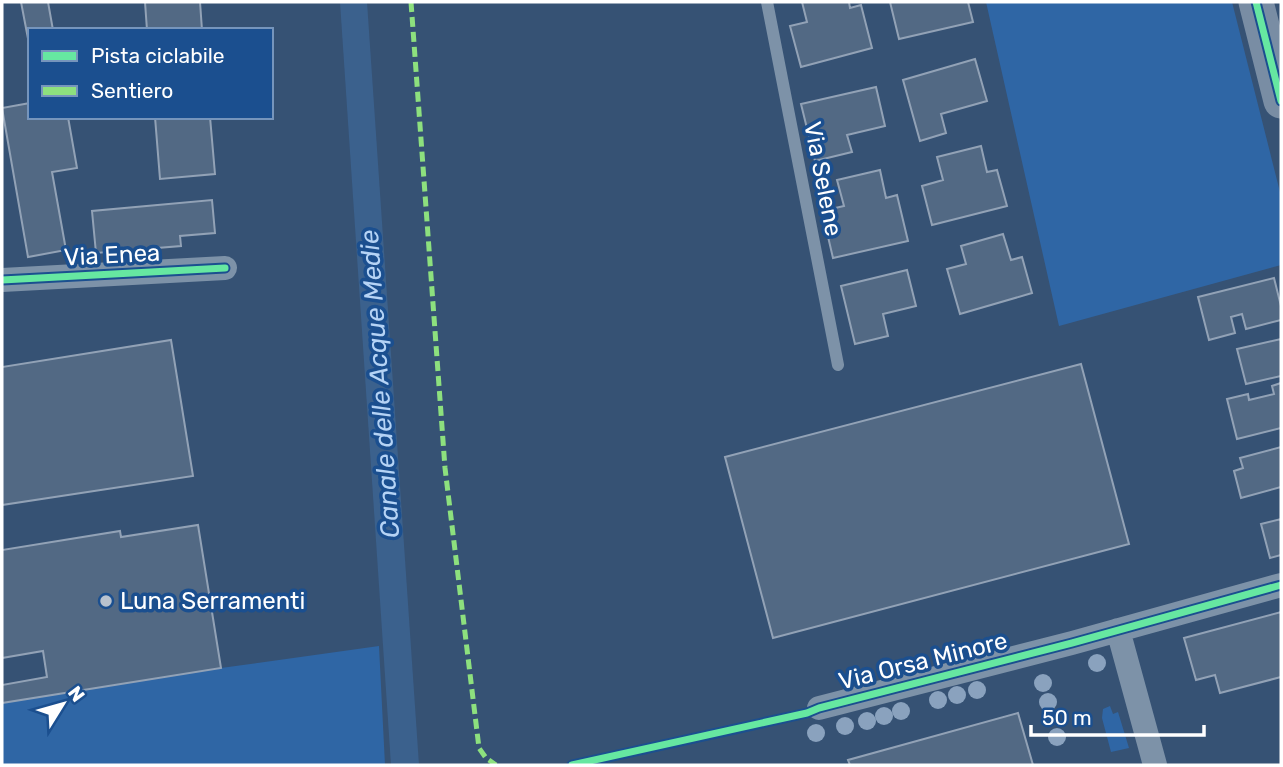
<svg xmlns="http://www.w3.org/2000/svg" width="1283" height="767" viewBox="0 0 1283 767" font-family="Rubik,sans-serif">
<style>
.green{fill:#2f66a5}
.water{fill:#3b618d}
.building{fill:#526984;stroke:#92a2b6;stroke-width:2}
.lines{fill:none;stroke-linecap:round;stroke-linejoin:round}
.lane{stroke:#7d92a8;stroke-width:12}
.street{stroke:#7d92a8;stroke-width:24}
.secondary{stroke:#798da4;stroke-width:35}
.quiet{stroke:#8de07e;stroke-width:5;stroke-dasharray:10 5;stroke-linecap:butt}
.cycleway-casing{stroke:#1b4f8f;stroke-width:11}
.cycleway{stroke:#66e7a1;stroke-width:7}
.tree{fill:#8aa2be}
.poi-dot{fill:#b9c2ce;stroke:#1b4f8f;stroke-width:2.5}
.labels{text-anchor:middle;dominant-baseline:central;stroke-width:7;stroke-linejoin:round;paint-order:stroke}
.street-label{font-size:24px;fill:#fff;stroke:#1b4f8f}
.poi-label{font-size:24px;fill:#fff;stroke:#1b4f8f;text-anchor:start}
.water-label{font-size:26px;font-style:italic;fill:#b5d3f5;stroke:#1b4f8f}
</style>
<rect width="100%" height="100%" fill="#365274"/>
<path class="green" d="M986 2H1232L1281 196V265L1059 326Z
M379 646 385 765H2V703L221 668Z
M1110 706 1113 714 1118 712 1129 748 1111 752 1102 718 1103 709Z"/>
<path class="water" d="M340 2H367L419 765H391Z"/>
<path class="building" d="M21 2H48L53 30H30V49Z
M145 2H200L202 30H147Z
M802 2H849L850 8 861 5 872 48 801 67 790 26 807 22Z
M890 2H968L973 22 899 39Z
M975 59 987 101 941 114 946 133 920 141 903 80Z
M876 87 885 126 847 135 852 152 815 161 801 104Z
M30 103V117H68L77 168 52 172 66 250 28 257 2 108Z
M155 117H210L215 174 160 179Z
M981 146 987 172 997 170 1007 206 932 225 922 186 943 180 937 157Z
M880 170 886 198 897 195 908 241 833 258 822 211 844 206 837 180Z
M212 200 215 233 180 236 181 246 96 253 92 211Z
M1003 234 1011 260 1022 257 1032 293 960 314 947 269 966 264 961 246Z
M907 270 916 306 883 314 888 336 855 344 841 286Z
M1274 278 1281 306V320L1246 329 1242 314 1231 317 1235 333 1209 340 1198 297Z
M1281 339V376L1246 384 1237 349Z
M171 340 193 476 2 505V367Z
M1081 364 1129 544 773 638 725 457Z
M1281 383V428L1237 439 1227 399 1248 394 1249 400 1274 394 1272 386Z
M1281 447V487L1241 498 1234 471 1243 468 1240 458Z
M1281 519V555L1270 558 1261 524Z
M198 525 221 668 2 703V685L47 677 43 651 2 658V550L120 531 121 537Z
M1281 612V677L1220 693 1215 675 1196 680 1184 638Z
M1018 713 1033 765H850L848 760Z"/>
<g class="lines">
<path class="lane" d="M767 2 838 365"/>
<path class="street" d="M2 280 225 268
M1118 630 1155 765
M819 708 1072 643 1281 585"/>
<path class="secondary" d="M1256 2 1281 101"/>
<path class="quiet" d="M411 2 445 468 479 748 486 758 496 765"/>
<defs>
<path id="cycleway" d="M1256 2 1281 101
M2 280 225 268
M572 765 807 713 819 708 1072 643 1281 585"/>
</defs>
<use href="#cycleway" class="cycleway-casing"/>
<use href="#cycleway" class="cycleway"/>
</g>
<g class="tree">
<circle cx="1097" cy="663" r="9"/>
<circle cx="1043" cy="683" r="9"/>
<circle cx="977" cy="690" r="9"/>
<circle cx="957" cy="695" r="9"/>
<circle cx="938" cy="700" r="9"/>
<circle cx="1048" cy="702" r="9"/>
<circle cx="901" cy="711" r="9"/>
<circle cx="884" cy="716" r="9"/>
<circle cx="867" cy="721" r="9"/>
<circle cx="845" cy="726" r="9"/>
<circle cx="816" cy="733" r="9"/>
<circle cx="1057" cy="737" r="9"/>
</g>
<circle class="poi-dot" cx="106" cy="601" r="7"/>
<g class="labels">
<g class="street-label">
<text transform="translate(823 179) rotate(79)">Via Selene</text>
<text transform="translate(112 255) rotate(-3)">Via Enea</text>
<text transform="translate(923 661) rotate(-14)">Via Orsa Minore</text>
</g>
<g class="poi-label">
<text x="120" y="601">Luna Serramenti</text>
</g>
<g class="water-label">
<text transform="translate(380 384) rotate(-94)">Canale delle Acque Medie</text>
</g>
</g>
<rect width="1283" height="767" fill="none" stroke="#ffffff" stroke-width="7"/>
<rect x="28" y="28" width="245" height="91" fill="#1b4f8f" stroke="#7695bc" stroke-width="2"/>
<rect x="42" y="51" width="35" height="10" fill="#66e7a1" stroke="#7695bc" stroke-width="2"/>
<text x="91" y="63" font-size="21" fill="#ffffff">Pista ciclabile</text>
<rect x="42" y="86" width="35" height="10" fill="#8de07e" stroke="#7695bc" stroke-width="2"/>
<text x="91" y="98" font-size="21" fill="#ffffff">Sentiero</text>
<g transform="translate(63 704) rotate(53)" stroke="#1b4f8f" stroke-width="5" paint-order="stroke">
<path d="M0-5L12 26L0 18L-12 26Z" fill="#ffffff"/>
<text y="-10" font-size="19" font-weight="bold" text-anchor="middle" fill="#ffffff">N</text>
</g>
<path d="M1031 725v10h173v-10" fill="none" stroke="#ffffff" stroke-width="3.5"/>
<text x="1042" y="725" font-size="21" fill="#ffffff" stroke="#1b4f8f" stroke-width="5" paint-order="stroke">50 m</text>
</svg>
